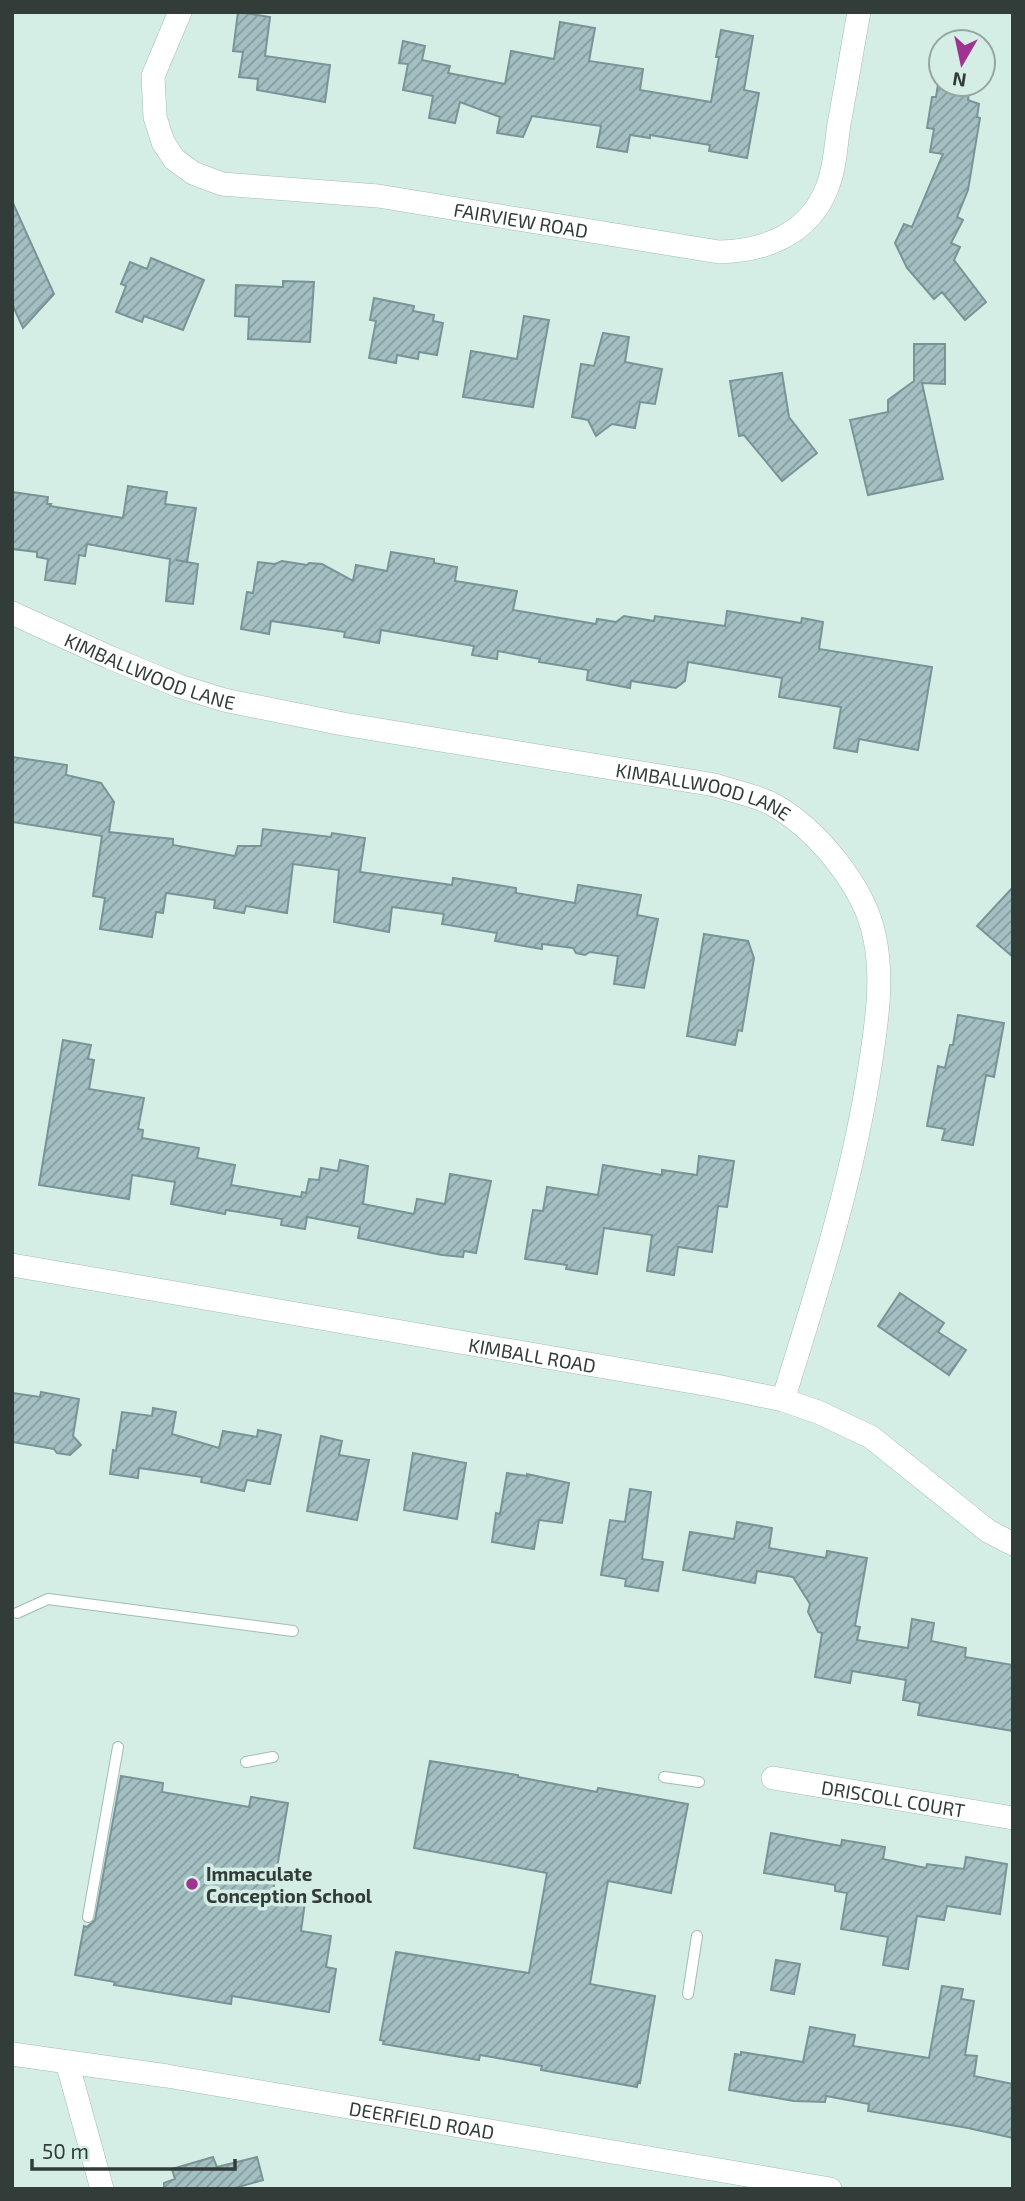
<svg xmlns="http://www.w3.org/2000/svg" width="1025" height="2201" viewBox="0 0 1025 2201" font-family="'Exo 2',sans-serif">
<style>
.building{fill:url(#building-hatch);stroke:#799496;stroke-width:2}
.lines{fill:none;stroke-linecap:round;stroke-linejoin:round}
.service-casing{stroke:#a3bcb3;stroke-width:12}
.minor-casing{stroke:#a3bcb3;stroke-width:24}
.service{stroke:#fff;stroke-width:10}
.minor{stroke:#fff;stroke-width:23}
.poi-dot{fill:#a03392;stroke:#d5eee5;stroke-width:2.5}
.labels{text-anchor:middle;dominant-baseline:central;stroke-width:7;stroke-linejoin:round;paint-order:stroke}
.street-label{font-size:19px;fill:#323c39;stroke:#d5eee5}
.poi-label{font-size:19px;font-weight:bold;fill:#323c39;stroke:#d5eee5;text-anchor:start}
</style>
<defs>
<pattern id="building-hatch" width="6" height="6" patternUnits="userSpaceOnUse" patternTransform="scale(1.75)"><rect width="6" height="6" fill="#a3bfc1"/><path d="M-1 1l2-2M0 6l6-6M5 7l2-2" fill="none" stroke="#859c9e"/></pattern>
</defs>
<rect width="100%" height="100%" fill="#d5eee5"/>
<path class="building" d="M238 12 270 17 265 56 330 65 325 102 257 90 258 79 239 77 243 52 233 51Z
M560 22 595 28 589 61 643 69 640 90 711 102 719 57H716L721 30 753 36 744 90 759 93 747 158 709 151 710 145 650 135V138L630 135 627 152 597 147 601 126 532 116 523 137 497 133 500 117 460 102 455 123 429 118 433 96 403 90 408 64 399 63 403 41 425 46 422 60 450 66 448 73 505 84 511 51 554 59Z
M938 84H970L968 100 979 104 977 117 980 118 968 190 957 217 963 220 951 243 960 247 954 260 986 302 965 320 942 292 934 299 907 268 895 243 904 224 912 227 943 154 930 152 934 129 927 128 932 97H936Z
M12 201 54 294 23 328 12 304Z
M151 258 204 280 183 330 144 316 142 322 116 312 126 286 121 284 130 262 147 269Z
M283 281 314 282 310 342 248 339 249 317 235 316 236 285 283 287Z
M374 298 414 306 413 311 434 315 433 321 443 323 437 355 419 352 418 359 397 355 396 363 369 358 376 321 370 320Z
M524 316 549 320 533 407 463 397 471 351 517 359Z
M603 333 629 337 625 362 662 369 655 404 640 402 635 428 612 424 596 436 588 420 572 417 581 364 594 366Z
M914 344H945V384L922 383 943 479 868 495 850 420 888 412V400L914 381Z
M782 373 789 417 817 453 782 481 744 435 739 436 730 381Z
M128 486 167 492 165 504 196 508 187 562 176 560 198 564 193 604 166 601 170 559 87 544 85 556 79 555 75 584 45 580 48 559 37 557V552L12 549V492L48 497 47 504H51L50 506 123 518Z
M391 552 434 559V563L457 567 455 581 517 591 513 610 596 624 597 619 616 622 624 616 654 621 655 616 725 626 727 611 801 623 802 618 823 622 819 649 932 667 918 750 859 739 857 752 834 748 841 707 779 697 782 678 688 662 685 681 676 688 631 681 630 688 587 680 588 670 539 662 540 659 498 651 497 659 472 655 474 646 381 630 379 643 344 637 345 632 271 621 269 634 241 629 247 592 253 593 258 562 275 564 282 561 307 565 309 563 322 564 353 581 356 565 387 571Z
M12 757 67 765 66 775 101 783 114 802 109 832 173 839V845L235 856 238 846H261L263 829 331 837 332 833 365 838 360 872 452 885 453 878 516 888V893L575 903 578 885 641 895 637 915 658 919 644 988 614 984 618 956 590 952 585 955 576 953 573 948 542 944V949L495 941 497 933 442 924 444 914 392 907 389 932 334 922 339 870 293 864 287 913 246 906 244 913 214 908 215 900 166 893 163 913 156 912 152 937 100 929 105 898 93 896 102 836 12 822Z
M1013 887V957L977 926Z
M704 934 748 941 754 958 742 1031 738 1030 735 1045 687 1036Z
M958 1015 1004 1023 994 1077 986 1075 973 1145 942 1140 945 1129 927 1126 938 1066 945 1068 950 1045H953Z
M63 1040 91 1045 88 1059 94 1060 89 1089 144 1098 138 1129 143 1130 142 1138 199 1148 197 1158 235 1165 231 1185 301 1197 302 1192 306 1193 309 1179 319 1180 321 1168 338 1171 340 1160 368 1166 363 1204 414 1214 417 1199 445 1204 450 1174 491 1181 476 1253 464 1251 463 1257 442 1255 358 1238 360 1227 307 1217 305 1229 281 1225 282 1219 226 1210 225 1214 171 1204 175 1182 132 1175 129 1199 39 1185Z
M699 1156 734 1161 727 1207 718 1206 712 1252 678 1247 674 1275 647 1271 652 1235 604 1228 597 1274 566 1269 567 1265 525 1259 533 1210 543 1211 547 1187 598 1195 603 1165 662 1175V1170L697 1175Z
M900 1293 944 1323 938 1332 966 1350 949 1375 878 1326Z
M41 1392 79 1399 73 1436 81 1445 70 1455 57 1453 54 1449 12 1442V1393L40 1397Z
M153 1408 176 1412 172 1434 219 1448 223 1431 257 1437 258 1430 281 1435 270 1484 247 1480 244 1491 201 1482 202 1477 139 1468 138 1478 110 1474 113 1450 116 1451 122 1412 152 1416Z
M321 1436 342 1441 339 1455 369 1460 357 1520 307 1511Z
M413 1453 466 1463 457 1519 404 1510Z
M507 1473 527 1476V1474L569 1483 562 1523 539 1520 534 1549 492 1542 496 1513 500 1514Z
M630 1489 651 1492 642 1559 663 1562 658 1591 625 1586 626 1579 601 1575 610 1520 625 1522Z
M737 1522 772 1528 769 1548 826 1558 827 1551 867 1558 855 1626 860 1627 857 1640 908 1648 912 1619 934 1623 931 1641 966 1648 965 1657 1013 1665V1731L918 1715 920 1703 903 1700 906 1680 852 1671 850 1683 815 1677 822 1633 818 1632 808 1612 810 1604 793 1577 757 1571 755 1583 683 1570 690 1532 734 1539Z
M430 1761 518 1775V1777L597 1792 598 1788 688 1804 671 1893 608 1881 590 1984 655 1996 640 2083 638 2082 637 2087 541 2070 542 2066 480 2055 479 2060 383 2044 384 2041 380 2040 396 1952 529 1973 547 1873 414 1848Z
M121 1776 163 1783 162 1792 249 1807 251 1797 288 1803 272 1897 305 1902 301 1931 331 1936 326 1967 336 1969 329 2012 232 1996 231 2004 114 1985 115 1982 75 1975 84 1926 87 1927 95 1920Z
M771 1833 841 1846 842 1840 885 1847 883 1859 926 1868 927 1864 964 1869 966 1857 1007 1864 1000 1914 947 1906 944 1920 917 1916 908 1969 883 1965 888 1937 841 1929 847 1893 835 1891V1885L764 1873Z
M776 1960 800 1964 794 1994 771 1990Z
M942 1986 963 1989 961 1999 974 2001 965 2055 977 2056 974 2076 1013 2084V2138L968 2128 868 2111 869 2104 826 2096 825 2102 794 2101 729 2090 735 2054 741 2055V2052L803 2062 810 2027 855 2035 853 2046 929 2058Z
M213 2157 217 2167 257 2157 263 2180 232 2189H164V2183L175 2179 172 2169Z"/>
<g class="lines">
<defs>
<path id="service" d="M17 1613 48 1599 293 1631
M246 1762 273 1757
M664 1777 699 1782
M88 1917 118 1747
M688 1994 697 1936"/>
<g id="minor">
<path id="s1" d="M180 12 153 76 155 117 163 142 174 159 193 173 222 184 378 196 719 252C765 251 809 234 827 188 835 169 836 144 839 124 846 87 852 50 859 12"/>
<path id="s2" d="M12 613 111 658 179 686 224 700 343 724 715 785C732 791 753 795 770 803 816 827 866 888 875 939 883 979 877 1020 871 1060 854 1176 818 1288 783 1400"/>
<path id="s3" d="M12 1265 716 1386 783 1400 818 1412 871 1437 988 1531 1013 1544"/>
<path id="s4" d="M773 1778 1013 1818"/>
<path id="s5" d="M12 2054 167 2076 830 2189"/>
<path d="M67 2062 102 2189"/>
</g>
</defs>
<use href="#service" class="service-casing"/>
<use href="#minor" class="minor-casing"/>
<use href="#service" class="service"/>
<use href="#minor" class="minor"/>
</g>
<circle class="poi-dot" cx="192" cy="1884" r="7"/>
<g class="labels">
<g class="street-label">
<text stroke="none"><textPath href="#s1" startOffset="513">FAIRVIEW ROAD</textPath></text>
<text stroke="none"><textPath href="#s2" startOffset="150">KIMBALLWOOD LANE</textPath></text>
<text stroke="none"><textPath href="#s2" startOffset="718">KIMBALLWOOD LANE</textPath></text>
<text stroke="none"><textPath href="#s3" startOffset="528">KIMBALL ROAD</textPath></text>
<text stroke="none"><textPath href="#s4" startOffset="122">DRISCOLL COURT</textPath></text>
<text stroke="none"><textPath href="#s5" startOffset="415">DEERFIELD ROAD</textPath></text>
</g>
<g class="poi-label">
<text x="206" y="1873">Immaculate<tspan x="206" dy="22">Conception School</tspan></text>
</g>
</g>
<rect width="1025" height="2201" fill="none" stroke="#323c39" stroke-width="28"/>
<g transform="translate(962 63) rotate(189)"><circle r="33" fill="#d5eee5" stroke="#94a7a0" stroke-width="2"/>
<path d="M0-5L12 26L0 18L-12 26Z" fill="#a03392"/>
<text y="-10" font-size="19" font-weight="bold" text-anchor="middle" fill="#323c39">N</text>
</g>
<path d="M32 2159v10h203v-10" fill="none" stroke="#323c39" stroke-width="3.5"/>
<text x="42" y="2159" font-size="21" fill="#323c39" stroke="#d5eee5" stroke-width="5" paint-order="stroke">50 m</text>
</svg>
